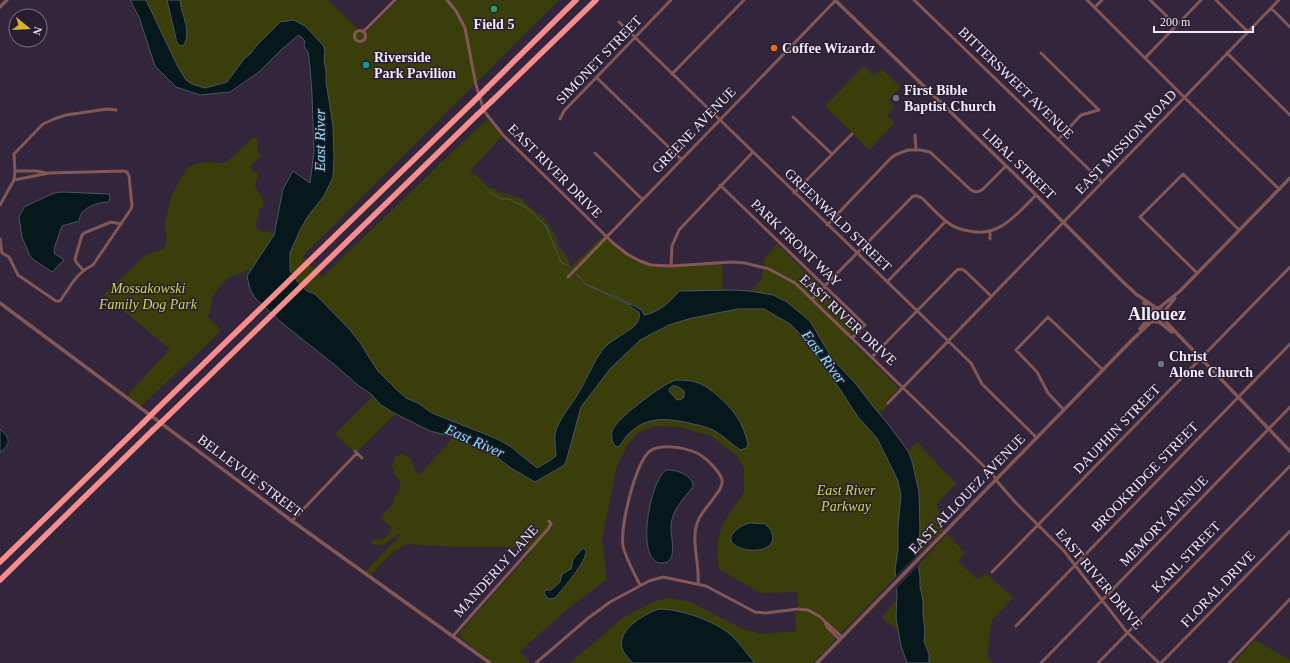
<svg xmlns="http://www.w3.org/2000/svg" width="1290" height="663" viewBox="0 0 1290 663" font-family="Georgia,serif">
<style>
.green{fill:#3a3e0a}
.water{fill:#06181c;stroke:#4c575e;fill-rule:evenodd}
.pier{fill:#33263c}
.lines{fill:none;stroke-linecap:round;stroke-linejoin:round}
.stream{stroke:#4c575e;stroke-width:1}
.minor{stroke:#825756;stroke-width:3}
.tertiary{stroke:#825756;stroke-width:3.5}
.motorway{stroke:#f78e8d;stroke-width:5.5}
.motorway-bridge{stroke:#f78e8d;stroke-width:5.5}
.leisure-dot{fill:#2e9e5b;stroke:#291d32;stroke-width:1.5}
.food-dot{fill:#e8710a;stroke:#291d32;stroke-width:1.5}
.culture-dot{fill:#0f9aa8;stroke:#291d32;stroke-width:1.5}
.worship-dot{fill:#6b7280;stroke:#291d32;stroke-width:1.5}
.labels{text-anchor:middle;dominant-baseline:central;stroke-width:3;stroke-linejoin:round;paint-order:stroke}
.poi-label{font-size:14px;font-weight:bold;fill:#f0e9f7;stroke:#291d32;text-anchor:start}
.street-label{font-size:14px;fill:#f0e9f7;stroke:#291d32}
.park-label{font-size:14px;font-style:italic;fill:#ccda51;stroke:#291d32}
.water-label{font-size:15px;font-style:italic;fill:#85e6f9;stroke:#291d32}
.district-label{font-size:18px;font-weight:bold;fill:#f0e9f7;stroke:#291d32}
</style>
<rect width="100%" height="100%" fill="#33263c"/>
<path class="green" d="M146 0H328L364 35 398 0H559L302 257 322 277 487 119 502 136 470 171 475 174 489 188 495 189 500 193 508 194 523 199 527 205 544 218 557 238 558 245 568 258 570 264 568 268 569 269 604 235 627 254 651 265 664 266 722 263 723 290 679 291C670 302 658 313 644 315L642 310 595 288 630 305 631 307 639 312 640 317 638 323 629 331 620 335 605 348 587 376 555 434 556 456 552 459 569 452 581 407 610 369 640 340 669 325 692 318 738 309H764L790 324 811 345 858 417 877 439 898 481 901 496 898 526V550L895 569 896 577 842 632H839L836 630 832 635 835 638 834 641 813 663H570L624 617 655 601 669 598 691 602 741 628 762 634 796 631 795 612H799L797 592 760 593 719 569 717 546 722 525 744 492V468L736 455 709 435 680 427 655 426 637 433 627 446 617 466 602 539 607 579 569 608 520 651 530 663H494L467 643 461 637 459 633 531 552 519 547H456L406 544 390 555 371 575 366 571 401 535 399 533C392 540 382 549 372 544V541L375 539C384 540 389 536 392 528L380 518 393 504 394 498 400 489V481L395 475 392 465 395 457 399 455 403 454 410 458 416 472 419 475 453 438 488 451 511 468 535 482 537 468 510 446 495 438 432 413 418 403 406 398 397 390 378 371 367 354 361 344 351 331 315 294C307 291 292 278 290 269 288 265 290 258 290 253L334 158 333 126 326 81V70L324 62 325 51 323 45 305 26 257 45 251 53 244 59 227 82 205 88 192 84 186 80 178 67Z
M864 66 874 76 882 69 901 87 888 100 895 106 887 115 895 123 869 150 825 106Z
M253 137 257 138 258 142 257 149 261 156 251 165V168L252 171 257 172C261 178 255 180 255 186 258 194 268 200 262 208H260C257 213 261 219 255 223L256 227 262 232 268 231 274 235 252 269 229 277 214 294 212 299V302L208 317 221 330 200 351 141 406 127 396 170 349 104 295 145 255 163 249 166 244 167 240 165 229V223L172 194 184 173 189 167 197 163 207 162 222 163 227 162Z
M777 244 860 324V326L848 338 898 387V389L886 402 888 405 879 415 856 384 833 360 810 321 787 302 773 295 750 291 761 281 765 258Z
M373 396 381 405 396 414 358 451 355 449 353 451 335 434Z
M917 442 956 483 937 504 944 529 916 557 920 529V509L919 492 912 461 908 451Z
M947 534 965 553 958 561 977 579 986 573 1013 598 992 620 989 642 988 657 993 663H929V654L924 641 925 631 923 614V601L920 586V577L918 565Z
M897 600 896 618 898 630 883 619V616Z
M1255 640 1290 660V663H1233Z"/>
<path class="water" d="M130 0H146L178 67 186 80 192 84 205 88 227 82 244 59 251 53 257 45 280 22 294 20 305 26 323 45 325 51 324 62 326 70V81L333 126 334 158 333 177 324 196 308 216 300 230 290 253V270L297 281 307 291 315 294 351 331 361 344 367 354 378 371 397 390 406 398 418 403 432 413 495 438 510 446 537 468 549 461 556 456C556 449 554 441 555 434 558 419 572 405 579 392 587 379 595 358 605 347 609 343 615 339 620 336 628 330 642 325 639 312L631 307 630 305 585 284C605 292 624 300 642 310L644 315C658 313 670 302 679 291L734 290 750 291 773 295 787 302 810 321 833 360 856 384 872 405 888 424 908 451 912 461 919 492 920 529 919 544 916 553 920 577V586L923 601V614L925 631 924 641 929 654V663H907L901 646 896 618 897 594 895 569 898 550V526L901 496 898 481 877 438 858 417 811 345 790 324 764 309H738L692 318 669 325 640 340 610 369 581 407 566 462 563 466 535 482 511 468 488 451 450 436 430 431 394 413 381 405 371 394 359 386 336 366 282 323 255 298 250 289 247 276 274 235 283 189 293 171 310 183 314 152 312 95 310 67 308 52 304 46 305 41 299 35 283 48 259 72 230 92 200 95 176 87 155 66 139 17Z
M167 0H180C181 14 192 31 184 45L180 46 177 43Z
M62 192 109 194 110 197 109 202C102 202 90 205 85 210 81 212 80 217 79 221L62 226 54 249 55 254 64 260 52 272 34 260 30 256 22 237 19 217 24 207 54 193Z
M680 380C697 380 705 385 717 395 734 410 743 422 748 444L746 448 741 450 739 449C730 443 720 433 711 429 704 426 696 425 689 423 659 416 636 418 619 447L615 446C612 442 611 436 612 431 616 419 659 387 671 382 674 380 677 380 680 380ZM672 386H677L684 391V397L682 399 677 400 669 391V389Z
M0 429C11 440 11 442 0 453Z
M666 470C675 469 694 475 693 487 684 498 672 510 671 525 670 536 677 553 668 562 632 574 649 481 666 470Z
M751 523 765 524 771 530C784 562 715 551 734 532 739 527 744 524 751 523Z
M583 548 586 550C588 560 563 589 555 598L551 599 547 598 544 593 545 590H551L560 582 562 574 571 569 573 559Z
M659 609C681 609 715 621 731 635 740 643 747 654 755 663H633C630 660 625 655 623 651 614 631 644 614 659 609Z"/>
<path class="pier" d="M918 554 920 564 895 590 894 578Z"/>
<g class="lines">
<path class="stream" d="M490 192 501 199H509L527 208 546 226 561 262 570 267
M577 274 585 284"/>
<path class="minor" d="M447 0 456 11 465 28 476 85 484 111 503 135 613 243 627 254 640 261 651 265 671 266 732 262 745 263 769 269 795 283 994 476 996 480 1015 502 1064 551 1126 631 1159 663
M914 0 1102 182
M1087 0 1184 97 1279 189
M1150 0 1176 25
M1216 0 1248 32
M1095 7 1102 0
M1271 8 1290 27
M619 22 971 363 982 384 1037 438
M354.5 36a5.5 5.5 0 1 1 11 0a5.5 5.5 0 1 1-11 0Z
M363 32 395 0
M1041 53 1099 110 1081 115 1058 140
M1227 53 1290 115
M1145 58 1201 0
M672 74 744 0
M597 78 681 159
M793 117 832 154
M560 119 564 111 671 0
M915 135 916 150
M595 153 642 199
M15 171H36L47 173
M720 185 865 325 852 338
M794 193 852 134
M0 205 14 180 15 171 14 154 43 124 54 119 66 115 107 109 116 110
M827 225 890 159 895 155 908 150H920L930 152 971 190C975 193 980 192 983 189L1006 166
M990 231V239
M0 239 2 253 9 257 18 275 56 301H60C71 286 75 274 93 265L131 209 132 206 129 176 127 172 123 171 49 173 14 180
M671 266 672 246 679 230 753 152
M83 270 76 262 75 259 82 235 84 233 111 222 121 224
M1197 273 1140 217 1183 174 1239 230
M568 277 836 0
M887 282 946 221
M812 299 913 196H917L922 198C930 206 938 215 947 222 953 227 961 230 969 231 999 238 1017 214 1036 195
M872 357 957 270 961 269 965 271 991 296
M888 403 1279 0
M1064 410 1048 393 1037 372 1016 350 1048 317 1103 370
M355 451 362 458
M292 521 357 453
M992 572 1290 267
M640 585C634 573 626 559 623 546 620 527 635 463 650 451 661 443 686 448 697 453 705 457 720 471 722 480 724 491 702 509 698 521 690 539 700 564 698 584
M825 622 827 627 840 640
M1016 626 1290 344
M453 636 548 529 551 524 549 521
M536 663 587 619 610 602 649 581 663 577 706 586 755 612 766 613 798 609 808 610 819 616 842 637
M1041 663 1290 407
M1098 663 1290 466
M1161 663 1290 531
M1229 663 1290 599"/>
<path class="tertiary" d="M835 0 1031 190 1122 281 1136 294 1156 308
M0 7 7 0
M0 303 292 521 490 663
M1144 303 1149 309 1150 314
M1159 308 1180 291 1290 178
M1150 315a7 7 0 1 1 14 0a7 7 0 1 1-14 0Z
M1164 314 1167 308 1175 298
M1163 317 1165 321 1290 451
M1158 321 1172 332
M1140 329 1151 316
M817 663 1132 340 1151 322 1155 321"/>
<path class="motorway" d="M487 88 576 0
M492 101 596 0
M158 408 472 103
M168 416 477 115
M0 562 143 423
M0 580 153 430"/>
<path class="motorway-bridge" d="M472 103 487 88
M477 115 492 101
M143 423 158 408
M153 430 168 416"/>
</g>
<circle class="leisure-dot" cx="494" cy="9" r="4"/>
<circle class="food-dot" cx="774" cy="48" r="4"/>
<circle class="culture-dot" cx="366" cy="65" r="4"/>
<g class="worship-dot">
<circle cx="896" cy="98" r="4"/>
<circle cx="1161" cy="364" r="4"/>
</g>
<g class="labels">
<g class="poi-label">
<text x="494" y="24" text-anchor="middle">Field 5</text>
<text x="782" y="48">Coffee Wizardz</text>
<text x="374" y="57">Riverside<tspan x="374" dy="16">Park Pavilion</tspan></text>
<text x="904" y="90">First Bible<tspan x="904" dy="16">Baptist Church</tspan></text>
<text x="1169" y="356">Christ<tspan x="1169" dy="16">Alone Church</tspan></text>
</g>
<g class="street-label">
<text transform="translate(599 60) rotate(-46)">SIMONET STREET</text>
<text transform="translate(1016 83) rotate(44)">BITTERSWEET AVENUE</text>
<text transform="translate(694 130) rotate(-46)">GREENE AVENUE</text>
<text transform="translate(1126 142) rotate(-46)">EAST MISSION ROAD</text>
<text transform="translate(1019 164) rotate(44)">LIBAL STREET</text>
<text transform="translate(555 171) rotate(45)">EAST RIVER DRIVE</text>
<text transform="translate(838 220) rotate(44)">GREENWALD STREET</text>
<text transform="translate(796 243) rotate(44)">PARK FRONT WAY</text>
<text transform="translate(848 320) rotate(43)">EAST RIVER DRIVE</text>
<text transform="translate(1117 429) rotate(-46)">DAUPHIN STREET</text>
<text transform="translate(250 476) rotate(37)">BELLEVUE STREET</text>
<text transform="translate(1145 477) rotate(-46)">BROOKRIDGE STREET</text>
<text transform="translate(967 494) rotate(-46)">EAST ALLOUEZ AVENUE</text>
<text transform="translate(1164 521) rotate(-46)">MEMORY AVENUE</text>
<text transform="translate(1186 557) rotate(-46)">KARL STREET</text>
<text transform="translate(496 571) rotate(-48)">MANDERLY LANE</text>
<text transform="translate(1099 579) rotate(50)">EAST RIVER DRIVE</text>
<text transform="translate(1218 589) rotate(-46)">FLORAL DRIVE</text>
</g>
<g class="park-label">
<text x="148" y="288">Mossakowski<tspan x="148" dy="16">Family Dog Park</tspan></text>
<text x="846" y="490">East River<tspan x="846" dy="16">Parkway</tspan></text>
</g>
<g class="water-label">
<text transform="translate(320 140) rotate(-90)">East River</text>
<text transform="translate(824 357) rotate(53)">East River</text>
<text transform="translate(475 441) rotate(24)">East River</text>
</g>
<g class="district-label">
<text x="1157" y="314">Allouez</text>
</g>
</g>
<g transform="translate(28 28) rotate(108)"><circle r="19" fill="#291d32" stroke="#796f81"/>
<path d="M0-3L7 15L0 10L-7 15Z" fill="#ddb133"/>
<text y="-6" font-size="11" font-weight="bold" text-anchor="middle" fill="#f0e9f7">N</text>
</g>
<path d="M1154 26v6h99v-6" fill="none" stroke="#f0e9f7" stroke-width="2"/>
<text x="1160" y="26" font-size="12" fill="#f0e9f7" stroke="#291d32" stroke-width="3" paint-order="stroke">200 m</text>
</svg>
